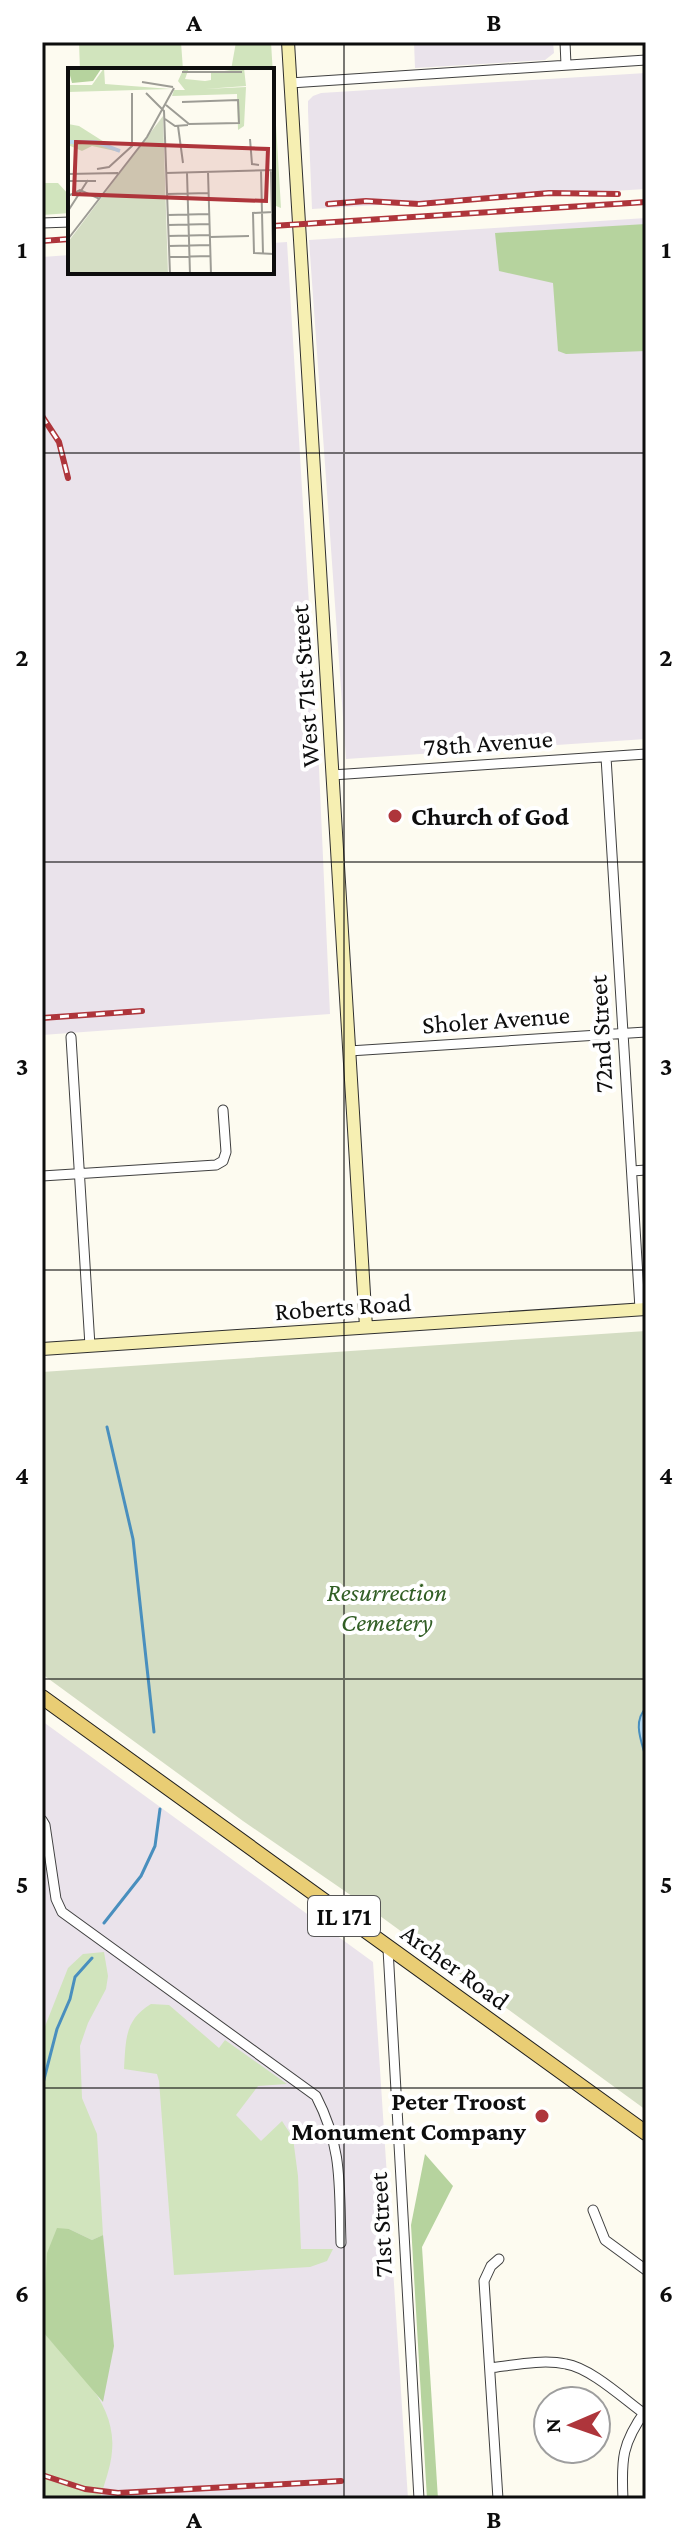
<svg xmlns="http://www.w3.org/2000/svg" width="688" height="2541" viewBox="0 0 688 2541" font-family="'Crimson Pro',serif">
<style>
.industrial{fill:#eae3eb}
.green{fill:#d1e4bd}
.forest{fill:#b6d39e}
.cemetery{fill:#d4ddc3}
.water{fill:#badbef;stroke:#498fbe;stroke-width:2}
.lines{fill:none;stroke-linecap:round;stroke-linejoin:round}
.stream{stroke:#498fbe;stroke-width:3}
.street-casing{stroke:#404040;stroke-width:11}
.secondary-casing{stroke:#2f2f2f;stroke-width:14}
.primary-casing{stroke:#1e1e1e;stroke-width:16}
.street{stroke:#fff;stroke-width:9}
.secondary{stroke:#f6efb2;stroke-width:12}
.primary{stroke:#e9cd74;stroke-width:14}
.rail-casing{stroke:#ae353b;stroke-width:6}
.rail{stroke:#fff;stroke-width:3;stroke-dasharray:9;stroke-linecap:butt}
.grid{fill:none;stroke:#0d0d0d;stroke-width:2;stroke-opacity:0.55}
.poi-dot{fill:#ae353b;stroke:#fff;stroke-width:3}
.labels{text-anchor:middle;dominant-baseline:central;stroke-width:8;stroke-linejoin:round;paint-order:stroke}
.shield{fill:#fff;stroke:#565656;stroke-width:2}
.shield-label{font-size:24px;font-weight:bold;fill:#0d0d0d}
.street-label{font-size:26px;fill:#0d0d0d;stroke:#fff}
.poi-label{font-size:26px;font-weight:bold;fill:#0d0d0d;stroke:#fff;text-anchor:start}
.park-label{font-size:26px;font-style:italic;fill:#315e25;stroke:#fff}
.inset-river{fill:none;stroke:#badbef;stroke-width:4}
.inset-road{fill:none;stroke:#9d9c95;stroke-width:2}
.view{fill:#ae353b;fill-opacity:0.15;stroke:#ae353b;stroke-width:4}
.inset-edge{fill:none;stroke:#0d0d0d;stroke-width:4}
.neatline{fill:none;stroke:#0d0d0d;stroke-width:3}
.grid-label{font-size:26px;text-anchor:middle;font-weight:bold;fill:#0d0d0d}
</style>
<rect width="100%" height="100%" fill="#fdfbf0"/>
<path class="industrial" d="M414 42H553L554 53 545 60 415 68Z
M646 73V189L312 209 308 111V101L313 96 321 93Z
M646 218V739L346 759 309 240Z
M287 242 319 768 330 1014 42 1035V257L70 255V272H272V243Z
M42 1721 373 1962 408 2499H42Z"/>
<path class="green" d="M79 42H181L183 70H80Z
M236 42H271L281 208 276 206 272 196V70H231Z
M42 183H58L70 196V213L42 215Z
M104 1952 108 1976 106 1989 88 2023 80 2046 82 2098 97 2134 103 2235 92 2240 69 2229 43 2332C73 2366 117 2402 112 2451 111 2467 104 2484 100 2499H42V2034L68 1968 83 1954Z
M151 2004 169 2005 219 2048 225 2040 287 2084 258 2086 236 2115 261 2141 282 2121 293 2138 298 2176 301 2249H333L327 2261 310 2267 174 2275 159 2081 157 2074 124 2069C126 2041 124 2020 151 2004Z"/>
<path class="forest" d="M646 224V351L566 354 558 351 553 283 499 271 495 233Z
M425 2154 453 2186 422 2247 438 2499H427L411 2225Z
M57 2228 69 2229 92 2240 103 2235 114 2346 103 2402 43 2332 47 2253Z"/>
<path class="cemetery" d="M646 1331V2110L365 1905 243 1821 42 1674V1372Z"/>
<path class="water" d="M646 1708V1759C642 1742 632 1722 646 1708Z"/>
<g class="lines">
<path class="stream" d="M107 1427 133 1539 154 1732
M104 1923 141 1876 155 1846 160 1809
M42 2087 57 2029 70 1999 75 1977 92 1958"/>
<defs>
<path id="street" d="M565 42 566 65
M290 83 646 60
M42 223 70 222
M606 757 640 1309
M332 775 646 754
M71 1037 90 1346
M349 1051 646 1032
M632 1171 646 1170
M42 1176 216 1165 223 1161 226 1152 223 1110
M42 1820 45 1825 56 1899 62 1912 316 2096C343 2148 339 2186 341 2243
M388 1949 419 2499
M593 2210 605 2240 646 2270
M490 2368C514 2365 543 2359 566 2364 591 2368 625 2400 646 2415
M498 2499 484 2281 491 2266 499 2259
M623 2499C621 2459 622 2443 646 2410"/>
<path id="secondary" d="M288 42 366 1327
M42 1349 646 1309"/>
<path id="primary" d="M42 1697 646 2133"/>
</defs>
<use href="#street" class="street-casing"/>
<use href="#secondary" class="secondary-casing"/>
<use href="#primary" class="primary-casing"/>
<use href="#street" class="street"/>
<use href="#secondary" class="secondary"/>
<use href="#primary" class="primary"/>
<defs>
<path id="rail" d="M328 204 366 201 419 204 549 193 618 194
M272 226 646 202
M42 241 70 239
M42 416 59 442 68 478
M42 1018 142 1011
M42 2475 85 2489 118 2493 341 2481"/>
</defs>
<use href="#rail" class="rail-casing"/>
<use href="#rail" class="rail"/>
</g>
<path class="grid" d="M344 42V2499M42 453H646M42 862H646M42 1270H646M42 1679H646M42 2088H646"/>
<g class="poi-dot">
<circle cx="395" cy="816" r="8"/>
<circle cx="542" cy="2116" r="8"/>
</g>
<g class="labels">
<rect class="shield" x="308" y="1896" width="72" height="40" rx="6"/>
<g class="shield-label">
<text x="344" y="1916">IL 171</text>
</g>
<g class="street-label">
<text transform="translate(305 686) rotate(-94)">West 71st Street</text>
<text transform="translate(488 743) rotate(-4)">78th Avenue</text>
<text transform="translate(496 1020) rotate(-4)">Sholer Avenue</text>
<text transform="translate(601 1034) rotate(-93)">72nd Street</text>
<text transform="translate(343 1307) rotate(-4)">Roberts Road</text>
<text transform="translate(455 1967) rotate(36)">Archer Road</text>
<text transform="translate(381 2225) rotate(-93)">71st Street</text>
</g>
<g class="poi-label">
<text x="411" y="816">Church of God</text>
<text x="526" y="2101" text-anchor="end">Peter Troost<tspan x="526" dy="30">Monument Company</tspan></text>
</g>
<g class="park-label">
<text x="387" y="1592">Resurrection<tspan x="387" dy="30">Cemetery</tspan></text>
</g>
</g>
<g transform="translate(68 68)">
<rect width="206" height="206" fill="#fdfbf0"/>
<path d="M36 0 37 16 103 21 0 24V17H24ZM116 0H121L117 11 137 13 143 12V5L176 0 178 18 137 21 178 19 176 58 170 62 169 26 104 28 106 22H117L110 13ZM0 56 11 58 52 84 24 78 14 83 0 77Z" fill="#d1e4bd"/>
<path d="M0 0H33V1L25 13 4 15Z" fill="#b6d39e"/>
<path d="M95 48 100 206H0V174Z" fill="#d4ddc3"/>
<path class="inset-river" d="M0 74H28L52 83"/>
<path class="inset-road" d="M114 4H174M74 14 105 19M78 25 96 43 102 206M98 37 121 56 171 55 170 32 114 34M97 51 107 58 120 57M110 58 115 95M182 71 184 96 191 97M29 101 41 99 64 78V25M193 103 195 186M203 103 205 186M140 104 143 206M98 105 206 102M119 105 122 206M0 106 50 105M0 113H28M99 126 141 125M0 128 12 122 32 131M0 143 20 112M205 144 185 145 186 185 206 186M100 147 141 146M100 157 142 156M100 168 142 167M142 169 181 168M0 171 79 69 106 20M101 178 142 177M101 189 143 188"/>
<path class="view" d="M8 74 200 81 198 133 6 126Z"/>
<rect width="206" height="206" class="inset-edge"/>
</g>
<rect width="688" height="2541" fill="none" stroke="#ffffff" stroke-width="88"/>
<g transform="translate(572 2425) rotate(268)"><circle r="38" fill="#ffffff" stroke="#9e9e9e" stroke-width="2"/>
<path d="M0-6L14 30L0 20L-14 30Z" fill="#ae353b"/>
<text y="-12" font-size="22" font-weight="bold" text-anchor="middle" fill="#0d0d0d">N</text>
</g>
<rect x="44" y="44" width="600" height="2453" class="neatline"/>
<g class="grid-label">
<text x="194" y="31">A</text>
<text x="494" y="31">B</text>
<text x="22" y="258">1</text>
<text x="666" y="258">1</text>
<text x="22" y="666">2</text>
<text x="666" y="666">2</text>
<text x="22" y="1075">3</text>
<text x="666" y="1075">3</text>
<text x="22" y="1484">4</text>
<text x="666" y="1484">4</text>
<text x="22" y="1893">5</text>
<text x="666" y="1893">5</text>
<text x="22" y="2302">6</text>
<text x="666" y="2302">6</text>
<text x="194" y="2528">A</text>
<text x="494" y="2528">B</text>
</g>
</svg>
